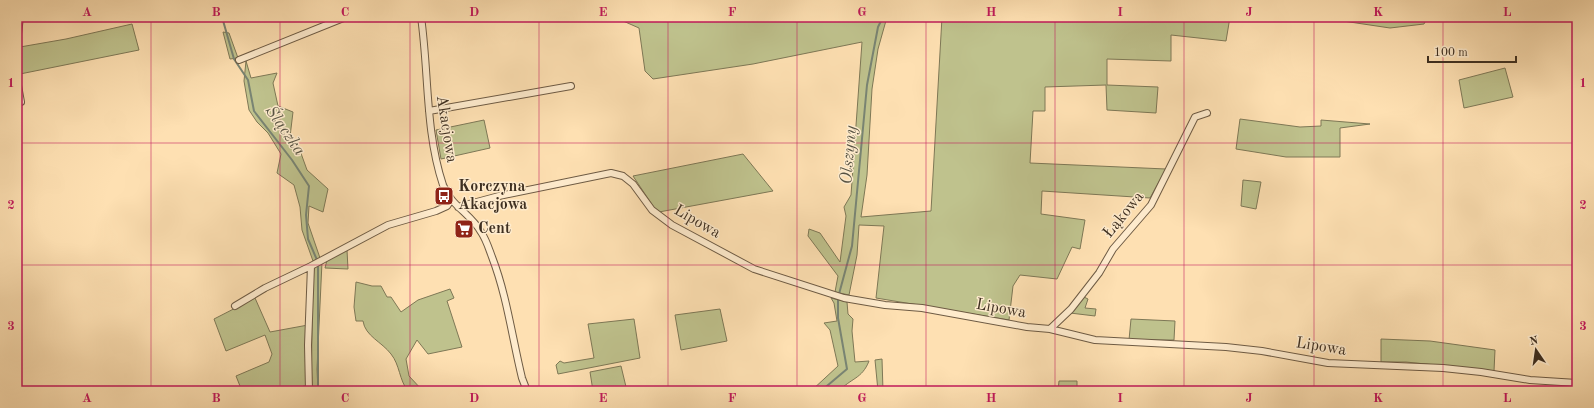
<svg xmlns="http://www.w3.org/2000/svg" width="1594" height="408" viewBox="0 0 1594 408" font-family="'Old Standard TT',serif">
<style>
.green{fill:#bfc28d;stroke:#7e7856}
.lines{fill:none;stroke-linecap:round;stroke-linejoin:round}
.stream{stroke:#798473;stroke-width:2}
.minor-casing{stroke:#6e5b44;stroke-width:8}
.minor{stroke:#feebcd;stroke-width:6}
.grid{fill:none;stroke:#c2185b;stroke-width:1;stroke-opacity:0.55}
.labels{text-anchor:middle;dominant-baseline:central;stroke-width:3;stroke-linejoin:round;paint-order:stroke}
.street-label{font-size:16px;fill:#3e2f20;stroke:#feebcd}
.poi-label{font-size:16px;font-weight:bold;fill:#3e2f20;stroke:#feebcd;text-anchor:start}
.water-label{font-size:17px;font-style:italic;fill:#565242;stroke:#feebcd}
.neatline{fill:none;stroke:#c2185b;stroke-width:1.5}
.grid-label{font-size:13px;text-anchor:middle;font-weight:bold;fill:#c2185b}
</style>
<rect width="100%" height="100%" fill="#fee0b2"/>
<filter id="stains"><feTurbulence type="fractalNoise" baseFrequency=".005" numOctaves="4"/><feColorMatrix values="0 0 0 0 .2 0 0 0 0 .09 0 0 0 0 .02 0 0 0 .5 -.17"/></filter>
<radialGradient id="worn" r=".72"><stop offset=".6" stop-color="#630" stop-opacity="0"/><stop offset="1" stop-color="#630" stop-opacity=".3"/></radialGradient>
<path class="green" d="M614 17H887L878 49 872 89 867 175 861 217 931 211 942 17H1230L1226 41 1171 35V61L1107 59V85L1158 87 1156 113 1107 110 1106 85 1045 87V111H1033L1030 163 1166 169 1150 198 1042 191 1041 214 1085 220 1080 249 1072 247 1057 279 1020 275 1013 286 1009 320 876 298 884 226 859 225 857 255 849 295 835 292 838 276 808 236 809 229 820 233 840 262 846 216 844 207 851 195 862 42 753 64 653 79 645 71 639 28Z
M1250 17H1427V18L1424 24 1390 28 1343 21Z
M132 24 139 50 20 74V47L66 39Z
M223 32 229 33 238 58 230 59Z
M246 61 251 78 277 73 273 83 278 106 293 112 289 145H298L307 170 328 189 323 212 309 206 308 223 320 258 313 261 302 230 300 207 294 185 277 173 281 154 268 133 257 122 249 110 244 81Z
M1505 68 1513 97 1464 108 1459 80Z
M1240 119 1300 127 1321 126V120L1370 124 1340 128V157H1286L1236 149Z
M484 120 490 148 441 159 436 130Z
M743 154 773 191 659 212 653 206 633 176Z
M1243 180 1261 182 1256 209 1241 206Z
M347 250 348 269 325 268 327 260Z
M322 262 317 369 318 391H311L313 269Z
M356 282 372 286H381L387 297H391L401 312 418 300 450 289 454 298 447 301 462 347 428 354 417 340 406 359 409 376 423 391H408C399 380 400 365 391 354 382 342 365 336 363 321H356L354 307Z
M1084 297 1088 299 1085 308 1096 309 1095 316 1070 313Z
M255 298 270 332 308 325 307 385 290 391H242L236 376 269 362 272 354 265 335 226 351 214 319Z
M831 298 847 302 848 314 853 319 852 331 855 362 869 361C862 379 851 378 839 391H811L838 366 830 330 824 323 837 321 834 303Z
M720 309 727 341 681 350 675 315Z
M634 319 640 358 558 374 556 365 560 361 564 363 594 358 588 324Z
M1131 319 1175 321 1174 340H1129Z
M1381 339 1430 341 1495 350 1494 371 1406 362H1381Z
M882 359 883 391H878L875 360Z
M621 366 627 391H593L590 372Z
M1059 381H1077V391H1058Z"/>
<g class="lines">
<path class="stream" d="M222 17 234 59 248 80 254 111 292 160 309 186 306 215 308 239 317 260
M839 294 852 246 867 85 878 27 883 17
M318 391V266
M821 391 847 369 838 318V300"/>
<defs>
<path id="minor" d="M421 17C429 73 425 131 443 185 451 206 471 214 481 232 486 239 489 249 492 257 507 296 512 337 522 378L527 391
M17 42 20 17
M239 60 346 17
M17 80 21 102
M429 111 571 86
M458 207 499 196 611 173 623 176 633 184 652 210 672 225 754 269 844 298 885 305 922 308 1027 327 1050 329 1095 340 1226 347 1262 351 1328 363 1443 368 1481 372 1530 380 1577 383
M235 306 265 288 311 266
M1050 329 1071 309 1099 273 1113 249 1151 205 1195 117 1207 113
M309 391 308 345 311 266 388 225 436 211 447 206 451 200"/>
</defs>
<use href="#minor" class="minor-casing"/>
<use href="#minor" class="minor"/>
</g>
<path class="grid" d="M151 17V391M280 17V391M410 17V391M539 17V391M668 17V391M797 17V391M926 17V391M1055 17V391M1184 17V391M1314 17V391M1443 17V391M17 143H1577M17 265H1577"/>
<defs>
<symbol id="bus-square" viewBox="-11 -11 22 22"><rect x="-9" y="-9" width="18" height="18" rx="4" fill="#8f2418" stroke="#feebcd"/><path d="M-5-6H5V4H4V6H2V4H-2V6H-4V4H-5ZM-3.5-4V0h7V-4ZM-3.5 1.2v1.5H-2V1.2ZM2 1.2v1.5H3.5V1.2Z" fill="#fff"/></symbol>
<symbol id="supermarket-square" viewBox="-11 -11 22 22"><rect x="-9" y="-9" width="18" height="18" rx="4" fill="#8f2418" stroke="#feebcd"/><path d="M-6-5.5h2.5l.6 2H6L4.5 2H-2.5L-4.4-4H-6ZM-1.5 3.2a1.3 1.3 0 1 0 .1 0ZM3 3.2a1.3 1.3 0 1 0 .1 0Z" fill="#fff"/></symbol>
</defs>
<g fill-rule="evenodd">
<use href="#bus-square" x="433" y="185" width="22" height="22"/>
<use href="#supermarket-square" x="453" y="218" width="22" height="22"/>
</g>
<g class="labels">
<g class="street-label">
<text transform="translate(446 129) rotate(81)">Akacjowa</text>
<text transform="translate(1124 215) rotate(-51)">Łąkowa</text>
<text transform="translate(697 222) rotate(30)">Lipowa</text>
<text transform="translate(1001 309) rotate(10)">Lipowa</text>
<text transform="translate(1321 347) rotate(9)">Lipowa</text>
</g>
<g class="poi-label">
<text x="458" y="187">Korczyna<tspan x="458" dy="18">Akacjowa</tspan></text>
<text x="478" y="229">Cent</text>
</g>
<g class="water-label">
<text transform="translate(285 131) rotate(55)">Ślączka</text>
<text transform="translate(849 155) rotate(-85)">Olszyny</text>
</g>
</g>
<rect width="1594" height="408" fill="none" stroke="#fee0b2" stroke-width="44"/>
<g transform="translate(1536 350) rotate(347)" stroke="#feebcd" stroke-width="3" paint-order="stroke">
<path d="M0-3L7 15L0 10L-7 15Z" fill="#3e2f20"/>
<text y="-6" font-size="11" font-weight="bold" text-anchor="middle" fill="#3e2f20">N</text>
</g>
<path d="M1428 56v6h88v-6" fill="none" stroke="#3e2f20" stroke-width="2"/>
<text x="1434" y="56" font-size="12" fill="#3e2f20" stroke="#feebcd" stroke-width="3" paint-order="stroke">100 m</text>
<rect x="22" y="22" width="1550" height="364" class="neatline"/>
<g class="grid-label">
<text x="87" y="16">A</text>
<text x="216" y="16">B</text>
<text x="345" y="16">C</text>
<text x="474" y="16">D</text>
<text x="603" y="16">E</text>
<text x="732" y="16">F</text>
<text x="862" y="16">G</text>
<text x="991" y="16">H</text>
<text x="1120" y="16">I</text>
<text x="1249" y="16">J</text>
<text x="1378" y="16">K</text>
<text x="1507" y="16">L</text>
<text x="11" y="87">1</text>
<text x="1583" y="87">1</text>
<text x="11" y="209">2</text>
<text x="1583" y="209">2</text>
<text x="11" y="330">3</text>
<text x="1583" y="330">3</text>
<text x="87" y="402">A</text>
<text x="216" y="402">B</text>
<text x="345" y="402">C</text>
<text x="474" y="402">D</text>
<text x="603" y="402">E</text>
<text x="732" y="402">F</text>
<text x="862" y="402">G</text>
<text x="991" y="402">H</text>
<text x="1120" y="402">I</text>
<text x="1249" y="402">J</text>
<text x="1378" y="402">K</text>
<text x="1507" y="402">L</text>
</g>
<rect width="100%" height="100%" filter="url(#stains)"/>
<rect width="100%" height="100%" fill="url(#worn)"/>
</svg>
